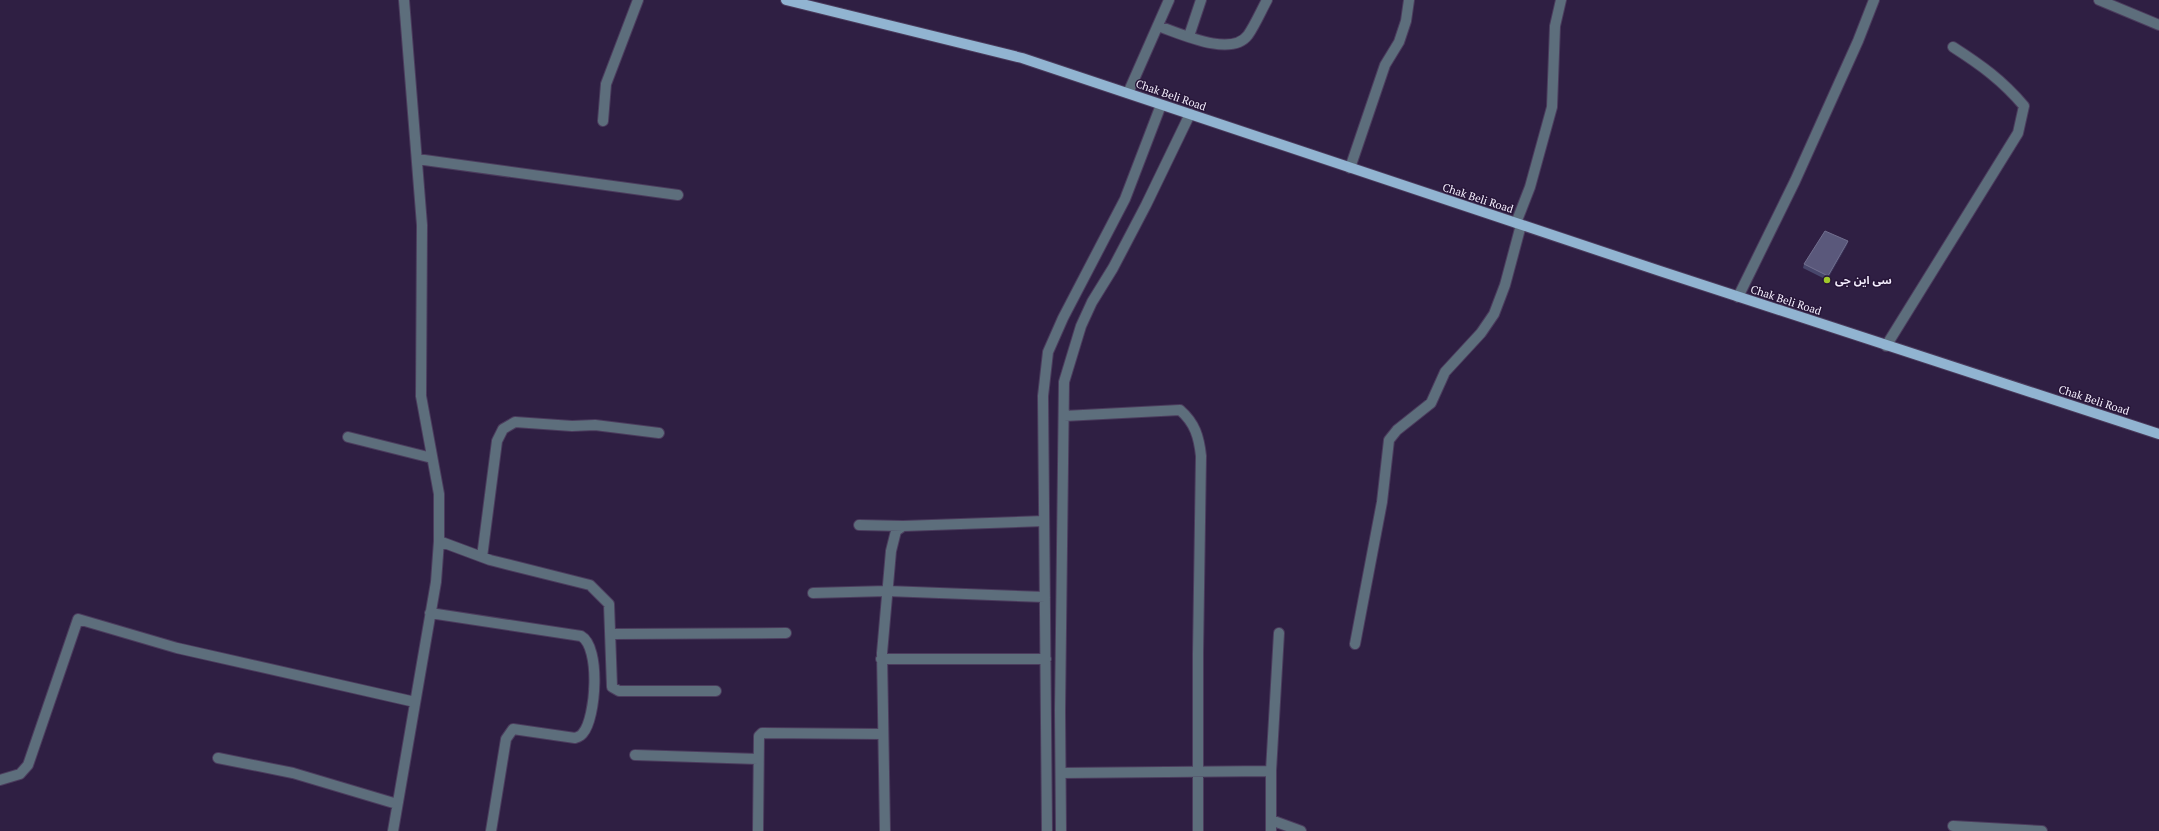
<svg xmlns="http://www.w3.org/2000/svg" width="2159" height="831" viewBox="0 0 2159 831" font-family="'PT Serif','Noto Sans Arabic',serif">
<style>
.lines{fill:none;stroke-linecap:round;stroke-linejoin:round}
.minor-casing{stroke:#4b3c5d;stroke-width:12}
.major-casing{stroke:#4b3c5d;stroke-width:12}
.minor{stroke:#5d6e7c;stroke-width:10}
.major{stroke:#91b4d1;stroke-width:10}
.wall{fill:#47466b}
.shaded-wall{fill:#362f54}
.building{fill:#5a587b;stroke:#726f8f}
.poi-dot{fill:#a0c92b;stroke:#261538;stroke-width:1.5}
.labels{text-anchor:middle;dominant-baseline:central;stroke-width:3;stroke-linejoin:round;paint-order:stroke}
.street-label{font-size:11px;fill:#f4eefd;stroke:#261538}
.poi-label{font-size:11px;font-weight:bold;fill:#f4eefd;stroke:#261538;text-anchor:start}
</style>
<rect width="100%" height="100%" fill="#2f1f43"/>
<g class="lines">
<defs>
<path id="minor" d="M2099 0 2159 25
M1158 26C1179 33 1231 58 1248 35 1255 25 1261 11 1267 0
M1189 36 1201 0
M1128 93 1169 0
M603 121 606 84 638 0
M417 159 678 195
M1350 168 1385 65 1399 42 1406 21 1409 0
M1516 223 1530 187 1552 107 1555 26 1561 0
M1738 297 1795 181 1858 41 1874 0
M1886 346 2018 133 2024 106C2002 80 1981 65 1953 47
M1064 416 1180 410C1195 423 1199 437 1201 456L1198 654V831
M348 437 432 458
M859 525 903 526
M439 541 490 560 590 585 609 604 612 687 619 691H716
M482 557 497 441 503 429 515 422 572 426 595 425 659 433
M813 593 887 591 1045 597
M430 613 581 636C601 647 596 718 583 733 582 735 578 737 575 738L513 729 506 739 491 831
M611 634 786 633
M1355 644 1382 502 1389 440 1397 430 1431 403 1445 372 1481 333 1494 314 1505 285 1521 225
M881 659H1046
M635 755 758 759
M218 758 293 773 397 804
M1061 773 1271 771
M0 780 20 774 28 765 78 619 177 648 415 702
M1271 820 1301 831
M1953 826 2042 831
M393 831 436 582 439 541V494L421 396 422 225 404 0
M758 831 759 736 762 733 883 734
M885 831 882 653 891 551 896 531 903 526 1044 521
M1047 831 1043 396 1048 352 1063 318 1125 199 1161 105
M1061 831 1060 711 1064 382 1081 326 1092 302 1113 268 1146 205 1190 114
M1271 831V771L1279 633"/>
<path id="major" d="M786 0 1022 58 1660 271 2159 434"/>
</defs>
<use href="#minor" class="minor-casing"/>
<use href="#major" class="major-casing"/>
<use href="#minor" class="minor"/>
<use href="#major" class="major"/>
</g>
<path class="wall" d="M1848 241 1847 245 1827 280 1803 268 1804 264Z"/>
<path class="shaded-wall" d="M1848 241 1847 245 1827 280 1828 276Z"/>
<path class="building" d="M1825 231 1848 241 1828 276 1804 264Z"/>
<circle class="poi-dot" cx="1827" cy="280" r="4"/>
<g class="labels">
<g class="street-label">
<text transform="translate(1171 95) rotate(19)">Chak Beli Road</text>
<text transform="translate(1478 198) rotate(18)">Chak Beli Road</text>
<text transform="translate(1786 300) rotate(18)">Chak Beli Road</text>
<text transform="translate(2094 400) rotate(18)">Chak Beli Road</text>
</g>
<g class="poi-label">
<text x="1835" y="280">سی این جی</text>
</g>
</g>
</svg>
